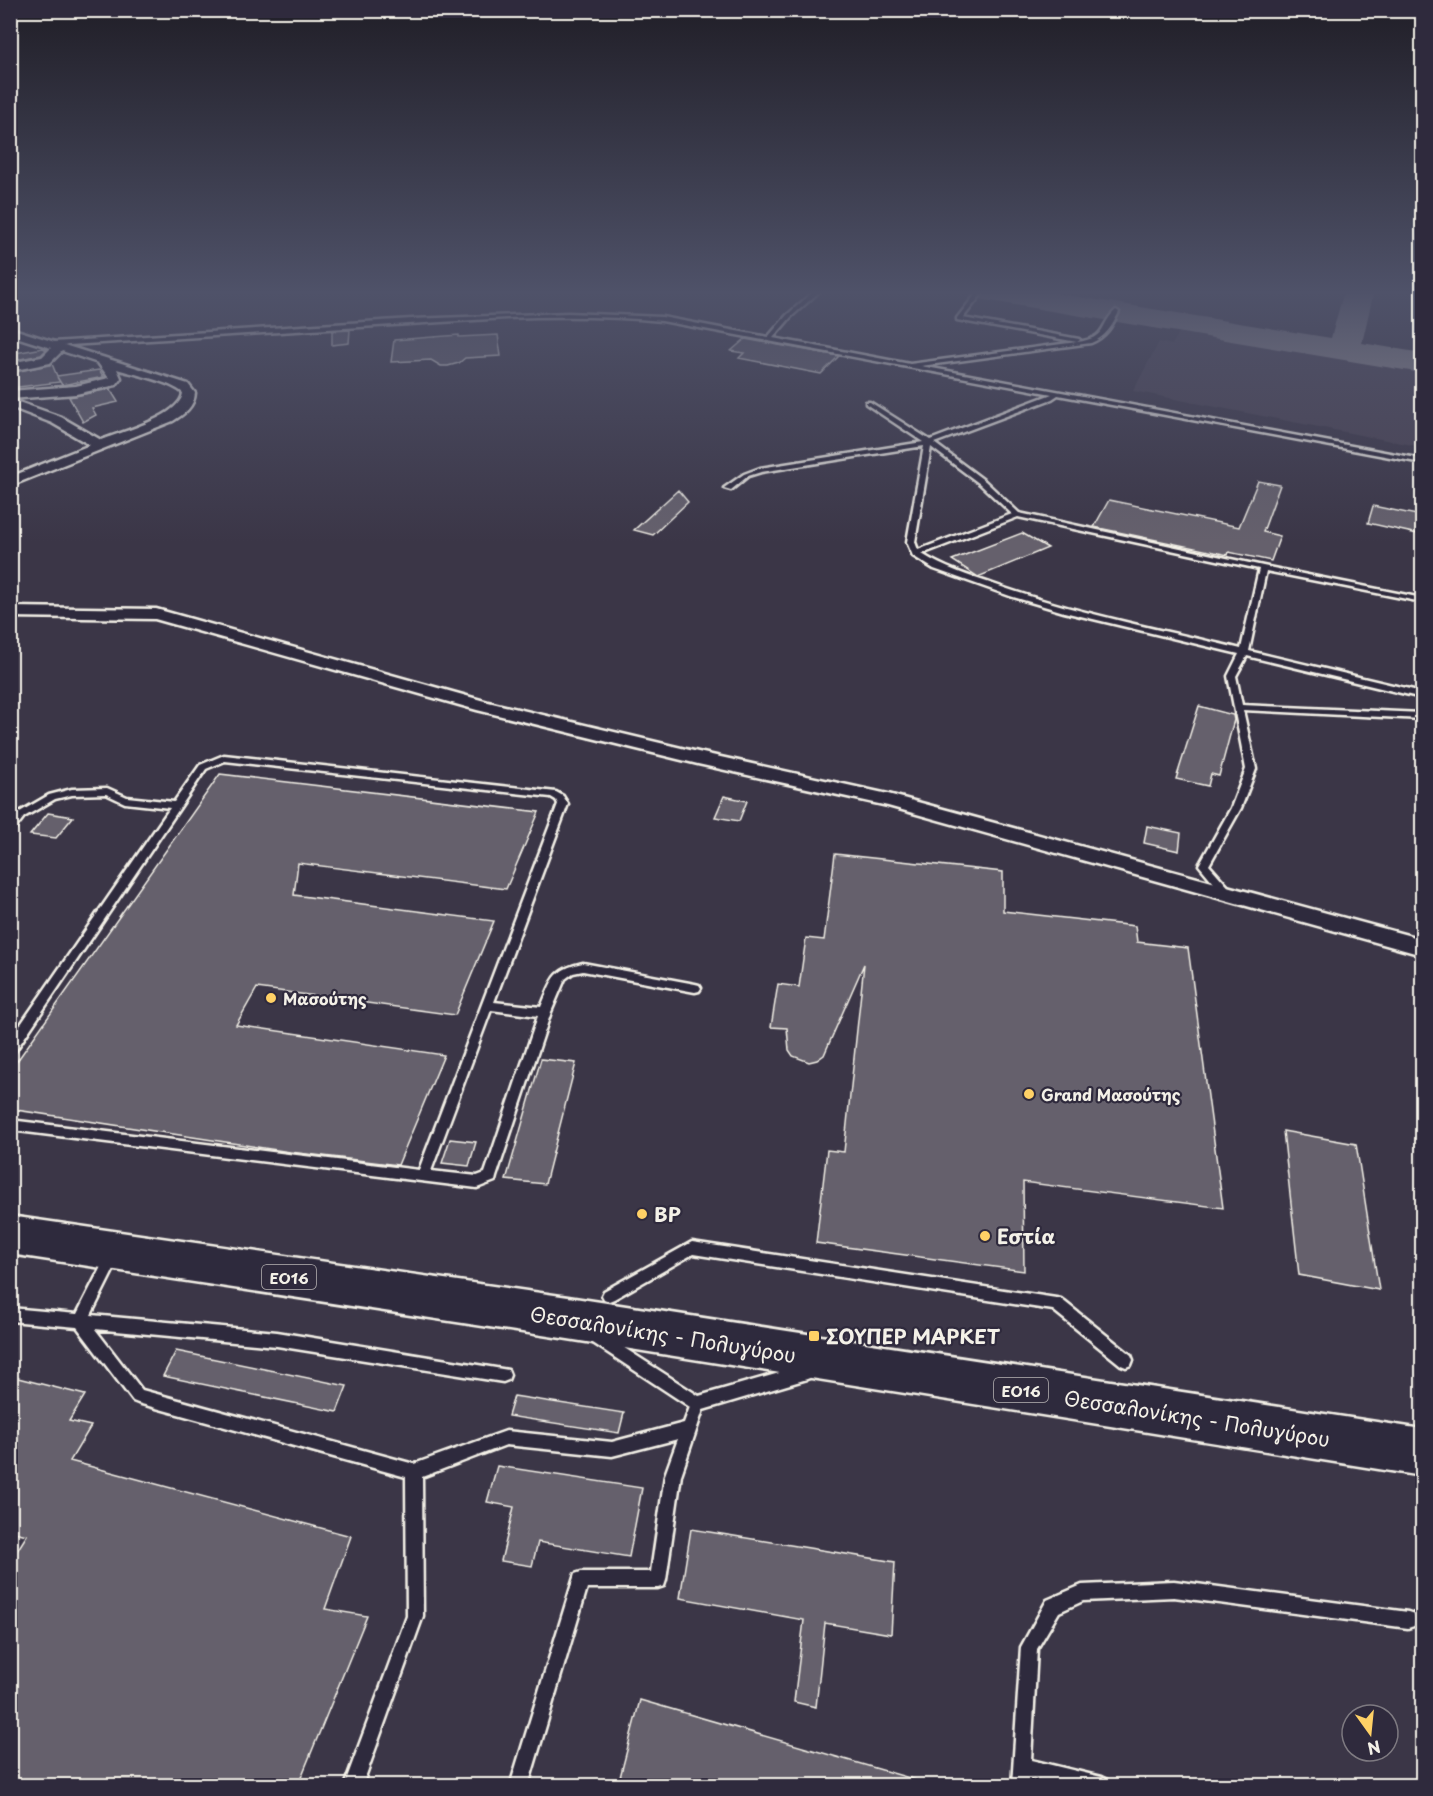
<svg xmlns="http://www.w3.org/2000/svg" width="1433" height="1796" viewBox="0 0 1433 1796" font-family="'Playpen Sans',sans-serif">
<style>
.built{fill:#484352}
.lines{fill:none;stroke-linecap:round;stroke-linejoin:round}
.taxiway{fill:#989498;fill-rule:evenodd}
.building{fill:#65616c;stroke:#f4f1e8;stroke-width:1.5}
.lane-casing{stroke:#f4f1e8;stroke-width:5}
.street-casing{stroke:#f4f1e8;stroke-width:5}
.primary-casing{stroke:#f4f1e8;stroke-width:5}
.lane{fill:#2f2a3d;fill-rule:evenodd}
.street{fill:#2f2a3d;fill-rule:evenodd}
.primary{fill:#2f2a3d;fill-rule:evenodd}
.poi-dot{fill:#ffd166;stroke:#2f2a3d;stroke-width:2}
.labels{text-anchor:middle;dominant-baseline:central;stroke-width:4.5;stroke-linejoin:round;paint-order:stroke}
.shield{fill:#2f2a3d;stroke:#b9b5b5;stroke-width:1.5}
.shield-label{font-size:15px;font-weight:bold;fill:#f4f1e8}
.poi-label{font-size:16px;font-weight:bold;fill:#f4f1e8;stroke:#2f2a3d;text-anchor:start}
.near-poi-label{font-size:20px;font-weight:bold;fill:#f4f1e8;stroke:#2f2a3d;text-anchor:start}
.near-street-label{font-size:20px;fill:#f4f1e8;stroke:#2f2a3d}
</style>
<rect width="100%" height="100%" fill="#3b3647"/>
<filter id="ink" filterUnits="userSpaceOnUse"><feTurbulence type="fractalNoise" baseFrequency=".0167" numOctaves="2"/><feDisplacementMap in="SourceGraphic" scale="12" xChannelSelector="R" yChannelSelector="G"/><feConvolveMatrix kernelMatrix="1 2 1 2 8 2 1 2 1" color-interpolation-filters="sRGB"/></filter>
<g filter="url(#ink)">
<path class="built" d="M1185 321 1422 361V447L1133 391 1159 342 1172 345Z"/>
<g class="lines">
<path class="taxiway" d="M970 291H1042L1331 338 1344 291H1374L1362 343 1422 353V373L985 300 974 298Z"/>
</g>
<path class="building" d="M350 330 349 343 332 345V331Z
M459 335V337L498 335 501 356 465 358 459 363 448 366H441L431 360 391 362 394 340Z
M745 339 839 356 821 374 739 358 744 353 731 351Z
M43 348 46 350 41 355 10 361V354Z
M52 364 57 376 99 370 104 377 62 385 57 377 60 382 10 388V373Z
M110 389 118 402 92 408 96 415 83 422 69 397Z
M1258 481 1280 485 1263 532 1280 536 1271 561 1229 552 1228 555 1094 527 1109 500 1239 527Z
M678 490 688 502 653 535 634 530Z
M1373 506 1422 516V535L1368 523Z
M1022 533 1048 548 978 577 952 560Z
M1199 706 1233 715 1234 720 1219 776 1211 774 1208 786 1176 779Z
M220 774 539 812 506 889 298 863 294 895 494 921 455 1015 257 988 236 1025 444 1055 398 1165 290 1152 10 1109V1071Z
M724 796 747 801 739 821 715 817Z
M48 813 73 817 56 838 30 835Z
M1147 826 1181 833 1179 851 1144 843Z
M835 854 1003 872V911L1135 926 1137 942 1188 948 1223 1208 1023 1182 1024 1271 816 1243 827 1150 844 1152 864 964 824 1055 817 1060 809 1062 793 1056 789 1050 787 1028 771 1027 778 984 799 987 806 938 824 940Z
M541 1059 576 1063 545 1184 506 1180Z
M1283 1131 1356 1144 1379 1290 1299 1275Z
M450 1139 476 1142 469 1166 442 1163Z
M176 1351 347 1386 337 1412 163 1376Z
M10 1376 85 1395 69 1421 91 1426 70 1461 351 1536 325 1609 367 1616 298 1785H10V1562L27 1535 10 1531Z
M514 1396 624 1413 619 1433 508 1416Z
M497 1466 642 1488 629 1557 538 1542 532 1566 501 1561 514 1507 487 1502Z
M691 1529 895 1562 891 1634 825 1623 816 1707 794 1702 804 1620 680 1598Z
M640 1700 920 1781 919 1785H618Z"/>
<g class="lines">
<defs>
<path id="lane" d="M814 291H820L791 317 773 338 910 364 1077 342 957 320V318L978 291H984L963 318 1079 339 1080 340 1077 342C1108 338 1099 325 1116 310L1119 312C1112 326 1106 337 1091 343L921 366 1422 459V463L1058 395 1052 399 934 443 985 481 1019 513 1263 566 1422 598V602L1266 571 1249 651 1422 692V698L1247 656 1236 676 1242 705 1422 713V719L1243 710 1256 769 1241 808 1209 865 1232 891 1227 895 1223 894 1199 865 1231 808 1246 769 1228 676 1239 654 1064 612 1010 596 934 569 913 556 907 542 924 446 761 472 748 476 731 490 724 488 744 474 760 468 923 442 866 404V402H870L930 440 1052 394 662 321C610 316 558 316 506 318L53 346 50 344 53 342 412 319 568 313 662 317 768 337 787 315ZM931 447 980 484 1012 514 918 550 915 542ZM1018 517 1259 569 1241 649C1158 629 1074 613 993 584 969 576 944 568 922 554Z
M224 755 556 792 563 796 568 804 494 1002 541 1007C553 980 552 970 583 963L695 984 699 985 701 988 699 991 695 992 583 971 573 973 565 979 551 1012 496 1177 495 1181 477 1188 10 1130V1120L419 1170 558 804 556 800 551 797 225 761 206 769 14 1053 10 1054V1040L170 808 125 803 106 794 72 795 55 799 24 817 14 830 10 831V821L18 813 49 795 72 789 107 788 127 797 174 802 200 765ZM491 1010 538 1016 485 1173 477 1176 431 1171Z
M692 1242 1056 1298 1061 1299 1131 1355 1133 1360 1131 1365 1126 1367 1121 1365 1053 1310 693 1254 614 1299 609 1301 604 1299 602 1295 604 1291Z
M113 1251 118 1253 120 1257 91 1315 277 1332 508 1370 510 1375 508 1380 503 1382 277 1346 95 1329 142 1390 414 1464 506 1431 612 1442 684 1423 690 1407 593 1343 591 1338 593 1333 598 1331 699 1396 807 1365 812 1367 814 1372 812 1377 807 1379 703 1410 681 1475 666 1580 664 1586 658 1588H587L528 1786H510L575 1574 581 1572H651L665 1475 678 1439 612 1456 506 1445 422 1477 423 1616 362 1786H344L407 1616 406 1477 138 1403 133 1401 77 1327 10 1321V1308L77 1314 108 1253Z
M1174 1581 1408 1612 1414 1614 1416 1620 1414 1626 1408 1628 1174 1597 1083 1601 1059 1612 1037 1649 1031 1760 1101 1777 1107 1780 1110 1786H1063L1030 1778V1786H1012L1021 1647 1047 1600 1082 1585Z"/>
<path id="street" d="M10 328 188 384 195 393C194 407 184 414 173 421L10 486V477L90 445 52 423 10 407V399L61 417 101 440C121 432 180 417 183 393 172 382 133 374 117 369L121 378 116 385 76 394 10 399V391L76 386 109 378 98 363 62 351 50 363 10 371V363L42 357 51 348 10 335Z
M10 607 156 609 488 702 698 752 888 794 1422 939V955L888 806 698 764 477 710 155 619 10 617Z"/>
<path id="primary" d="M10 1216 568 1297 1422 1429V1476L568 1339 10 1254Z"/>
</defs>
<use href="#lane" class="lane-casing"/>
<use href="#street" class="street-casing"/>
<use href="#primary" class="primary-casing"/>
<use href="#lane" class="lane"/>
<use href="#street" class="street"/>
<use href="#primary" class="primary"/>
</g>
</g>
<linearGradient id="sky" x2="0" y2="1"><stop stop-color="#201e27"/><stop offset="0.54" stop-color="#4f5269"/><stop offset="1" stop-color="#4f5269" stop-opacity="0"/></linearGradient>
<rect width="1433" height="542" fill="url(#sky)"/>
<g class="poi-dot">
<circle cx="271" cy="998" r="6"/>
<circle cx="1029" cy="1094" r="6"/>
<circle cx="642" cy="1214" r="6"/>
<circle cx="985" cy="1236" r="6"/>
<rect x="808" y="1330" width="12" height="12" rx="3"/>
</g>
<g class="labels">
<g class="shield">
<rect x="262" y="1265" width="54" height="24" rx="4.5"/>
<rect x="994" y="1378" width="54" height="24" rx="4.5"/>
</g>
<g class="shield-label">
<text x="289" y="1277">ΕΟ16</text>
<text x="1021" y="1390">ΕΟ16</text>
</g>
<g class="poi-label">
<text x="283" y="998">Μασούτης</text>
<text x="1041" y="1094">Grand Μασούτης</text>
</g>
<g class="near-poi-label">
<text x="654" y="1214">BP</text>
<text x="997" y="1236">Εστία</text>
<text x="826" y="1336">ΣΟΥΠΕΡ ΜΑΡΚΕΤ</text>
</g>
<g class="near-street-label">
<text transform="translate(663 1334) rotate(9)">Θεσσαλονίκης - Πολυγύρου</text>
<text transform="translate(1197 1418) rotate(9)">Θεσσαλονίκης - Πολυγύρου</text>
</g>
</g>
<rect width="1433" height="1796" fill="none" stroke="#2f2a3d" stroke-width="36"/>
<rect x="18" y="18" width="1397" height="1760" fill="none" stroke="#f4f1e8" stroke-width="2" filter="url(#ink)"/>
<g transform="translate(1370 1733) rotate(165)"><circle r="28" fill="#2f2a3d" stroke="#7e7a81" stroke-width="1.5"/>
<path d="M0-4.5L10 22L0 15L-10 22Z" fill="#ffd166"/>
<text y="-9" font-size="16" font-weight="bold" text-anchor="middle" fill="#f4f1e8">N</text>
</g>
</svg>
